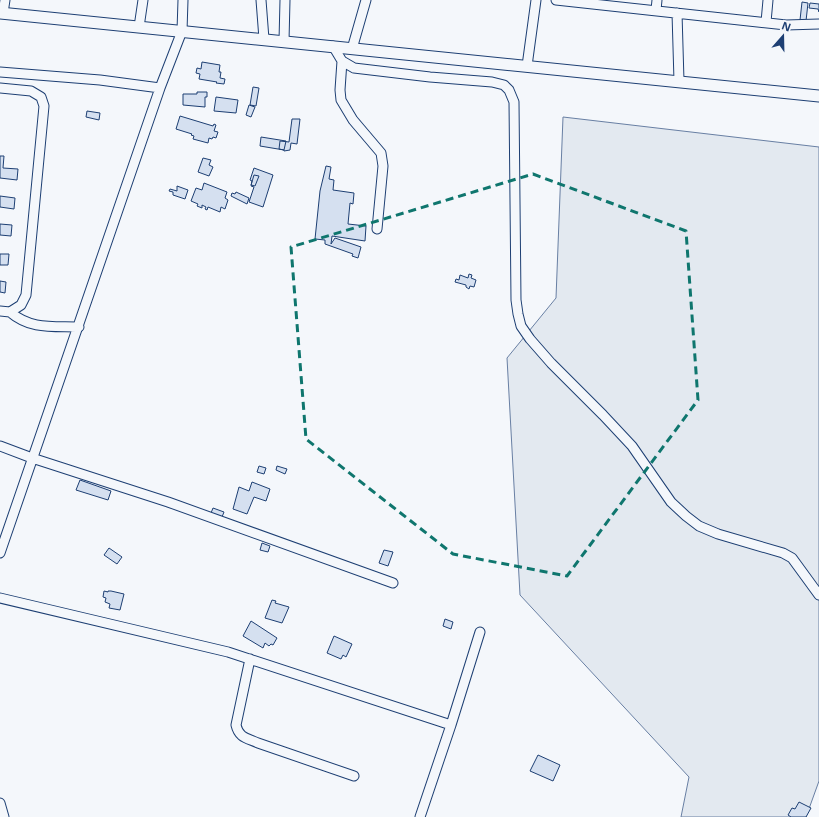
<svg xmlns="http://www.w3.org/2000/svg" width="819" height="817" viewBox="0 0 819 817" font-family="'Open Sans',sans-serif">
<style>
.green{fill:#e3e9f0;stroke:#687fa3}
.building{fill:#d5e0f0;stroke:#1d3f73}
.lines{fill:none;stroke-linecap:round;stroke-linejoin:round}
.minor-casing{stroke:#1d3f73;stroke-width:11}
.major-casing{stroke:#1d3f73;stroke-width:13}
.minor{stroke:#f4f7fb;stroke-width:9}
.major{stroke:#f4f7fb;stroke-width:11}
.marked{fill:none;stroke:#0f766e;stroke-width:3;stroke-dasharray:8 5;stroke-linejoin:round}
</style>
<rect width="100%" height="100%" fill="#f4f7fb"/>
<path class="green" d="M563 117 819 147V781L806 817H681L689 777 520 595 507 358 556 298Z"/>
<path class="building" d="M802 2 808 3 806 21 800 20Z
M810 3 819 4V12L818 9 809 8Z
M202 62 220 65 219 72H221L220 78 225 79 224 84 216 83 217 82 199 79 200 74 196 73 197 68 201 69Z
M253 87 259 88 256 106 250 105Z
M197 92H207V97H205V107L183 105V94H197Z
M216 97 238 100 236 113 214 111Z
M249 105 255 107 251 117 246 115Z
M87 111 100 113 99 120 86 117Z
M180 116 213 126 214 124 216 125 214 131 218 132 216 138 213 137 212 139 209 138 208 143 193 139 194 136 191 135 192 134 176 129Z
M292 119H300L297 144 291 143 290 150 284 151V150L279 149 280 141 289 142Z
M261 137 286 141 284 150 260 146Z
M0 156H4L3 168 18 169 17 180 0 178Z
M203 158 211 160 209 165 213 167 209 176 198 172Z
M326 166 331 167 329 179 334 180 333 190 354 193 353 204 350 203 348 224 366 226 365 241 332 236 331 244 335 238 361 247 358 258 352 256 353 254 325 244V240L315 239 320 191Z
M254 168 273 175 263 207 249 202 254 187 251 186 252 181 250 180Z
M254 175 259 176 255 186 251 185Z
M204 183 227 192 225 198 228 200 225 209 221 207 220 212 208 207 207 210 205 209 206 207 202 205V208L197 206 198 204 191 201 196 188 202 190Z
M177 186 188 190 185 199 173 195V192L169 191 170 189 177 191Z
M236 192 249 198 247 204 231 196 232 193 235 194Z
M0 196 15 198 14 209 0 207Z
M0 224 12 225 11 236 0 235Z
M0 254H9L8 265H0Z
M469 274 472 275 471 278 476 280 474 287 470 286 469 289 466 287V285L455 282 456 279 459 280 460 275 468 278Z
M0 281 6 282 5 293 0 292Z
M259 466 266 468 264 474 257 472Z
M277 466 287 469 285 474 276 470Z
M80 480 111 491 108 500 76 490Z
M252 482 270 489 266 501 254 497 247 514 233 509 239 487 249 491Z
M213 508 224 512 222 517 211 513Z
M262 543 270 546 268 552 260 550Z
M109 548 122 557 117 564 104 555Z
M384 550 393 552 388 566 379 563Z
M104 591 108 592V591H111L124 594 120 610 109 608 110 604 105 602 106 598 103 597Z
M272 600 276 601 275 603 289 607 282 623 265 618Z
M445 619 453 622 451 629 443 626Z
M251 621 277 638 273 645 271 644 269 646 265 643 263 648 243 636Z
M334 636 352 644 346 657 343 655 341 659 327 653Z
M538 755 560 765 553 781 530 771Z
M799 802 811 808 806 817H791L788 815 792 808 795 809Z"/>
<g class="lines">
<defs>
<path id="minor" d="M261 0 264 39
M556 0 786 25 819 24
M656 10 657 0
M3 13 5 0
M677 13 679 81
M766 22 768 0
M139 27 143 0
M284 41 285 0
M333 46 342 61 354 68 430 77 492 82 504 85 509 90 514 102 516 300 518 314 521 326 530 339 551 363 603 415 632 446 671 502 686 516 699 526 718 534 783 553 792 558 819 595
M352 49 366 0
M342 61 340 90 341 100 353 120 381 153 383 166 377 229
M527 66 536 0
M0 72 100 80 160 88
M0 88 31 91 41 97 44 106 26 295 21 305 10 312 0 311
M10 312C31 330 53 326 79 327
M0 446 32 458 168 502 393 583
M0 553 160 88 182 31 183 0
M0 598 228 652 451 725 420 817
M250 659 236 725C239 738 247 738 258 743L354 776
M451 725 480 632
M0 803 4 817"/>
<path id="major" d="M0 13 819 96"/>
</defs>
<use href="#minor" class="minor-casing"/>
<use href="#major" class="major-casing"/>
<use href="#minor" class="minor"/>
<use href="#major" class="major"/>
</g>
<path class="marked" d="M533 174 686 231 698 400 567 576 453 554 306 439 291 247Z"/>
<g transform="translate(783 36) rotate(20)" stroke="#f4f7fb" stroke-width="3" paint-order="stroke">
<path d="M0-3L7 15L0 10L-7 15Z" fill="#1d3f73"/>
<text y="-6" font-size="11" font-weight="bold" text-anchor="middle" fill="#1d3f73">N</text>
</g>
</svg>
